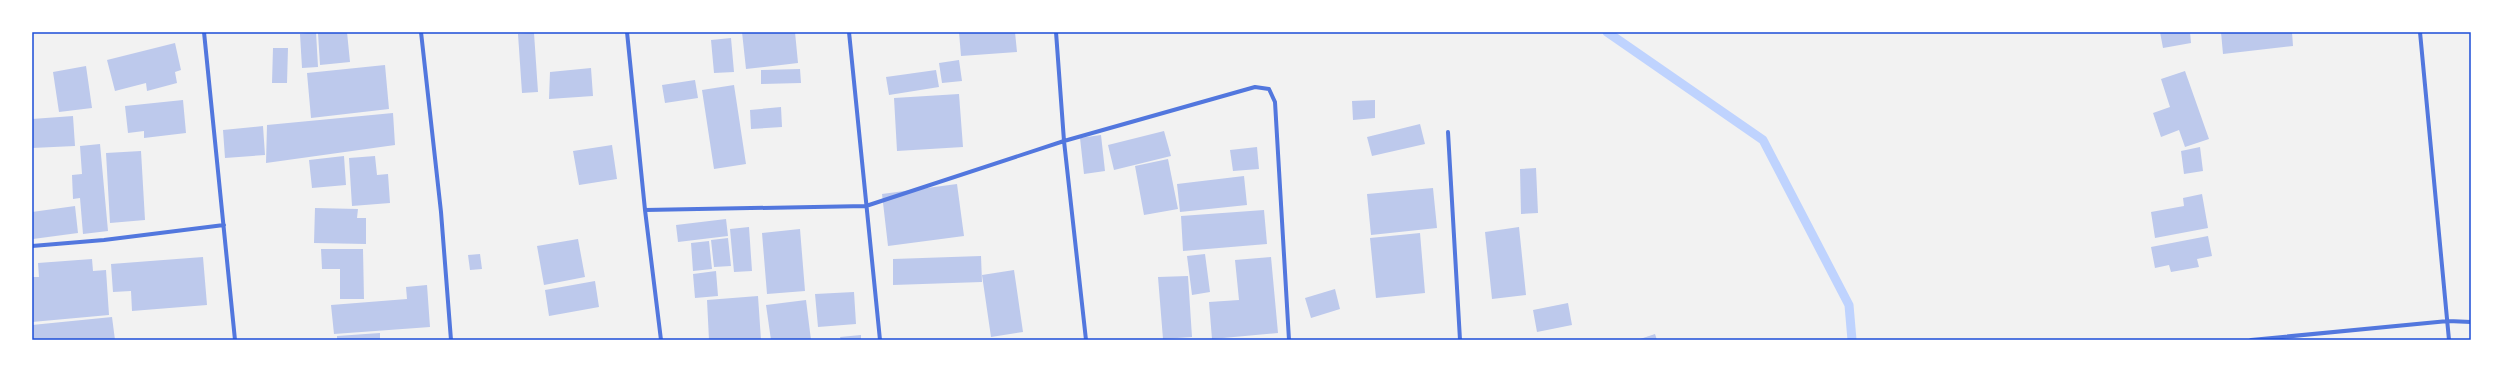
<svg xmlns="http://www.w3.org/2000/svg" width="2503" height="372" viewBox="0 0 2503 372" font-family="Arial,sans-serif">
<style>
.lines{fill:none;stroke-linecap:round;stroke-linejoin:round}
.stream{stroke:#bfd3fe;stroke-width:9}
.building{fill:#bdc9ec}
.minor{stroke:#5277de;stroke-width:4}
.neatline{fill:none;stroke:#1d4ed8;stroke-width:1.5}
</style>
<rect width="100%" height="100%" fill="#f2f2f2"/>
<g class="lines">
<path class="stream" d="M1607 32 1763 140 1849 305 1852 340"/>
</g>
<path class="building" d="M316 32 318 67 302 68 300 34Z
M347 32 350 62 320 65 318 33Z
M742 32H795L798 63 746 69Z
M959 32H1015L1017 52 961 56Z
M2160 32H2190L2191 43 2163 48Z
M2221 32H2292L2293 46 2223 54Z
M534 33 538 92 522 93 518 34Z
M731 38 734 72 714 73 711 40Z
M175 43 181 70 175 72 177 83 147 91 146 83 115 91 107 60Z
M273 48H288L287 83H272Z
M959 60 962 81 942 83 939 63Z
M385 65 389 109 311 118 307 73Z
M86 66 92 108 59 112 53 72Z
M591 68 593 96 549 99 550 72Z
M800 69 801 83 761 84V70Z
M936 70 939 87 889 95 886 77Z
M2185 71 2209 139 2185 147 2179 130 2161 137 2153 113 2170 107 2161 79Z
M695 80 698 98 665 103 662 85Z
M734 85 746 164 714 169 702 90Z
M959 94 963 147 897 151 894 98Z
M183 100 186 133 144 138V131L128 133 125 106Z
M1375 100V118L1353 120 1352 101Z
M781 107 782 127 751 129 750 110Z
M393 113 395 145 266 163 267 125Z
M73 116 75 146 32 148V119Z
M1420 124 1425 144 1372 156 1367 137Z
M263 126 265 155 225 158 223 130Z
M1164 131 1171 156 1114 170 1108 145Z
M1101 135 1105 171 1084 174 1080 138Z
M100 144 108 231 83 234 80 198 73 199 72 175 82 174 80 146Z
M612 145 617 179 579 185 573 151Z
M1257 147 1259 169 1233 171 1230 150Z
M2200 147 2203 171 2184 174 2181 151Z
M141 151 145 220 110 223 106 153Z
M344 156 346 185 312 188 309 160Z
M375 156 377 175 388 174 390 203 352 206 349 158Z
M1168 159 1178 209 1144 215 1135 166Z
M1536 168 1538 213 1521 214 1520 169Z
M1244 176 1247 205 1180 212 1177 184Z
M957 184 964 236 888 246 882 194Z
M1433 188 1437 228 1371 235 1367 194Z
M2202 194 2208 228 2155 238 2151 212 2184 206 2183 198Z
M75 206 78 233 33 239 32 212Z
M315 208 358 209 357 218H366V244L314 243Z
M1264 210 1267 244 1183 251 1181 216Z
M726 219 728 236 678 242 676 225Z
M749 227 752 271 734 272 730 229Z
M1519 227 1526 295 1492 299 1485 232Z
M800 229 805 291 767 294 762 233Z
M1420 233 1425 293 1376 298 1370 238Z
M2208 236 2212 256 2197 259 2199 267 2171 272 2169 265 2155 268 2151 247Z
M728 238 731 266 714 267 711 240Z
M578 239 585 277 544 285 537 246Z
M709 241 712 269 693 271 691 243Z
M321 249H363L364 299H340V269H322Z
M480 254 482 269 470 270 468 255Z
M1205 254 1210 292 1192 295 1187 256Z
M981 256 982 282 893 285V259Z
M203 257 207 305 132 311 131 291 113 292 111 264Z
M1271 257 1278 333 1212 339 1209 302 1239 300 1235 260Z
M92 259 93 271 106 270 109 315 32 322V277H39L38 263Z
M1014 270 1023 332 991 337 982 275Z
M716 271 718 296 695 298 693 274Z
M1188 276 1192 337 1163 339 1158 277Z
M595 281 599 307 549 316 545 290Z
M427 285 430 327 334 334 331 305 407 299 406 287Z
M1335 289 1340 309 1311 318 1305 298Z
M854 292 856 324 818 327 815 294Z
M758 296 761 340H709L707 300Z
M806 300 811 340H771L766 305Z
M1568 303 1572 325 1537 332 1533 310Z
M112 317 115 340H32V325Z
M380 333V340H337V336Z
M1655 334 1657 340H1637Z
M861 335V340H841L840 337Z"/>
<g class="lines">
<path class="minor" d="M204 32 235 340
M421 32 441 212 451 340
M627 32 645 210 661 340
M849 32 880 340
M1056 32 1064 141 1086 340
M2420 32 2449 340
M1448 132 1460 340
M645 210 866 206 1064 141 1255 87 1269 89 1275 102 1289 340
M32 246 104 240 224 225
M2251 340 2448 321 2471 322"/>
</g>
<rect width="2503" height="372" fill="none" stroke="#ffffff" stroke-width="66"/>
<rect x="33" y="33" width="2437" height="306" class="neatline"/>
</svg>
